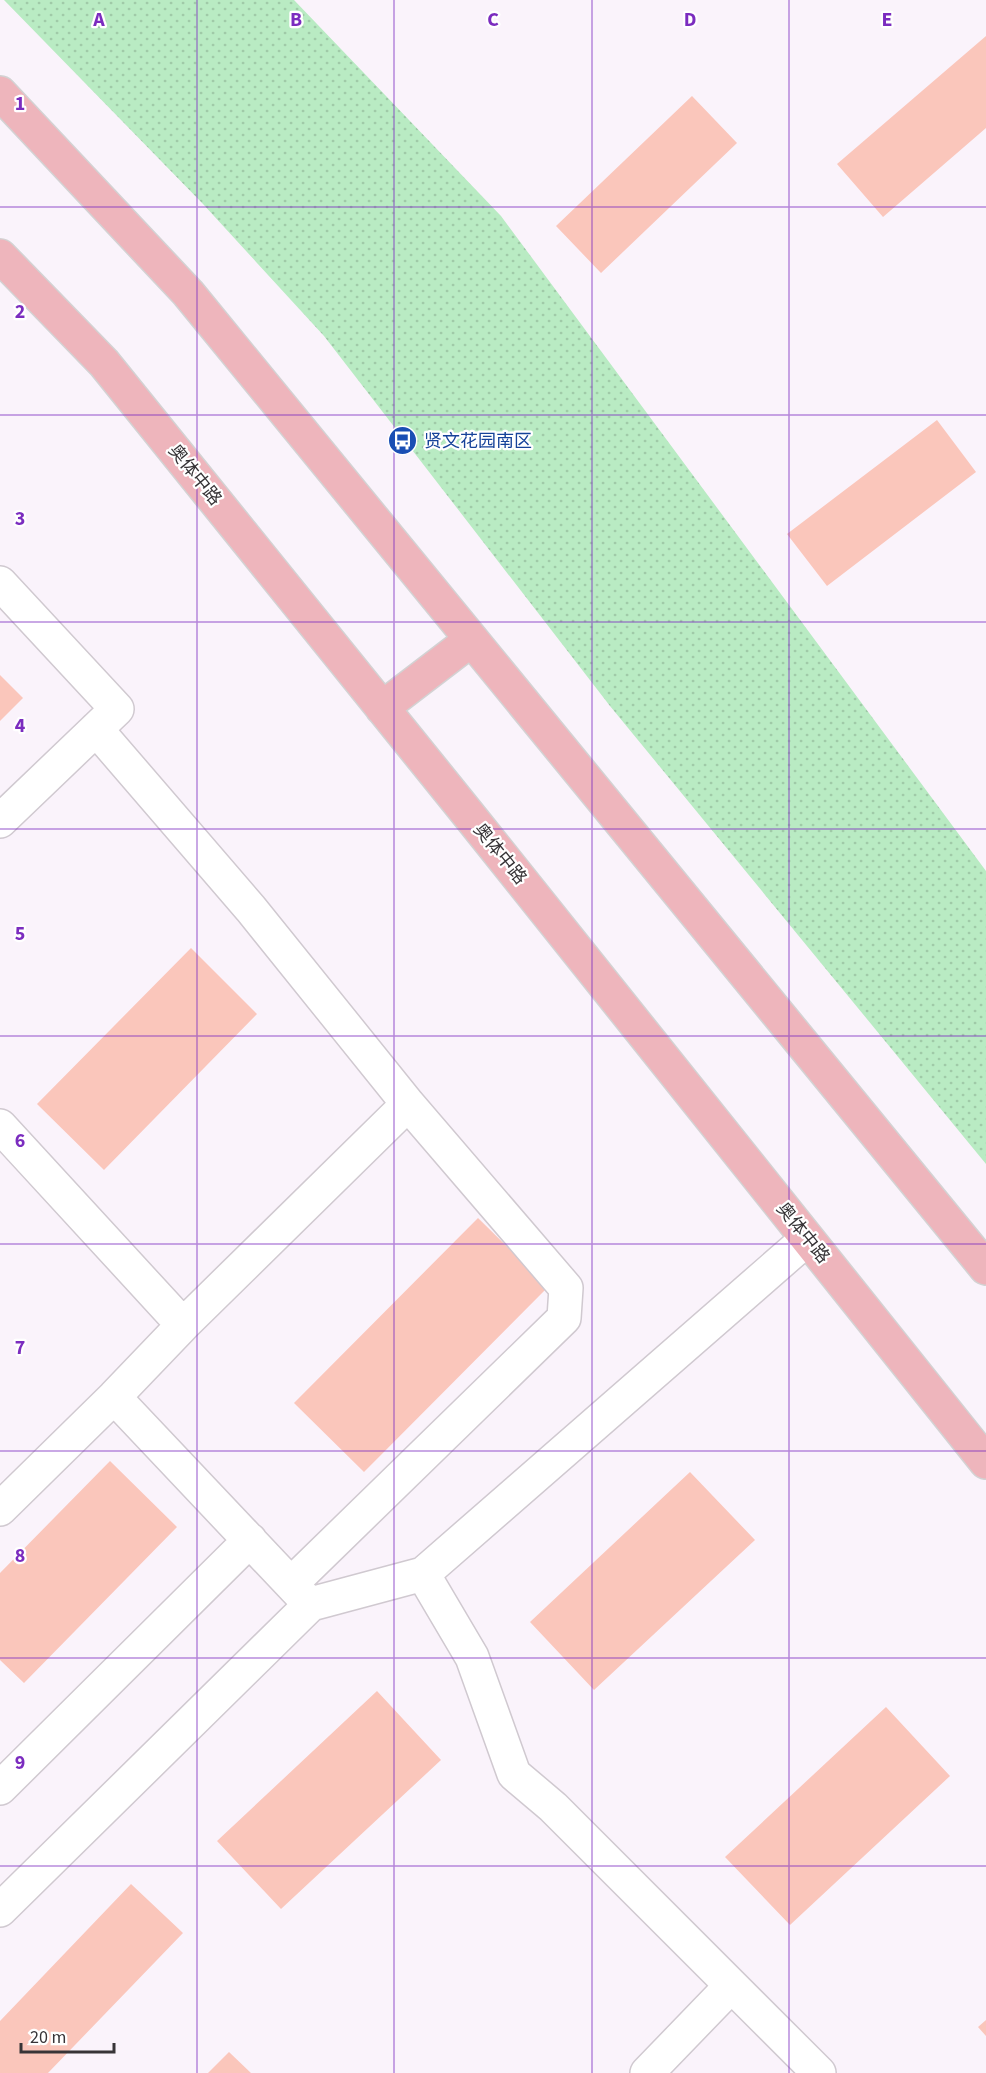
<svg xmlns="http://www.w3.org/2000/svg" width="986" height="2073" viewBox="0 0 986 2073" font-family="'Source Sans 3','Noto Sans SC',sans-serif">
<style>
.park{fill:url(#park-dots)}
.building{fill:#fac6bb}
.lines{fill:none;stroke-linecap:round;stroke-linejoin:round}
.minor-casing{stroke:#d0c9d0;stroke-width:36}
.major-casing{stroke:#d3d2d3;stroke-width:36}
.minor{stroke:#fff;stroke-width:33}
.major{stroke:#eeb5bc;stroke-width:33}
.grid{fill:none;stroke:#7b2cbf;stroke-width:1.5;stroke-opacity:0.55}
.labels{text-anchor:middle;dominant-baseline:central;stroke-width:4.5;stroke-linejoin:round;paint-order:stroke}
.transit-label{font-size:18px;fill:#164399;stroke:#fff;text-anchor:start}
.street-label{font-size:18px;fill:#373437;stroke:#fff}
.grid-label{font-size:20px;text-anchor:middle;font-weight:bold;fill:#7b2cbf;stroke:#fff;stroke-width:4.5;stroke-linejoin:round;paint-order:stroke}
</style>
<defs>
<pattern id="park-dots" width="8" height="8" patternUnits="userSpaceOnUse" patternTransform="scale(1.5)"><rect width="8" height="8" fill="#b9ebc3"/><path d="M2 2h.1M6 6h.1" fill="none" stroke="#a0caa8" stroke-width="1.8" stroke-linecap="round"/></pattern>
</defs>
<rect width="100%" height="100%" fill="#faf3fb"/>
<path class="park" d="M4 0H294L501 216 986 871V1164L610 706 324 336 203 204Z"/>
<path class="building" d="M986 36V128L883 217 837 164Z
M692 96 737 143 601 273 556 226Z
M937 420 976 472 827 586 787 534Z
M0 675 23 698 0 721Z
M191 948 257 1014 104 1170 37 1104Z
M478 1218 548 1287 364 1472 294 1403Z
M110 1461 177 1527 24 1683 0 1660V1573Z
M690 1472 755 1540 594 1690 530 1622Z
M377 1691 441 1760 281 1909 217 1841Z
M886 1707 950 1776 790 1925 725 1857Z
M131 1884 183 1933 48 2073H0V2021Z
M986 2020V2036L978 2027Z
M229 2052 251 2073H208Z"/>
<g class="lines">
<defs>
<path id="minor" d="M0 583 117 709 0 821
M96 729 251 909 408 1104 566 1288 564 1318 291 1584
M0 1126 183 1325 114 1397 0 1509
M183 1325 408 1104
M114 1397 305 1599
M423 1574 472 1657 514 1774 553 1807 819 2073
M0 1788 250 1540
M0 1910 311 1604 423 1574 807 1239
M647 2073 731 1986"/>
<path id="major" d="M0 93 188 293 986 1268
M0 256 104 363 472 819 986 1462
M382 708 471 640"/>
</defs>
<use href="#minor" class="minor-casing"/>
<use href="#major" class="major-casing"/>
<use href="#minor" class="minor"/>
<use href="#major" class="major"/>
</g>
<path class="grid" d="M197 0V2073M394 0V2073M592 0V2073M789 0V2073M0 207H986M0 415H986M0 622H986M0 829H986M0 1036H986M0 1244H986M0 1451H986M0 1658H986M0 1866H986"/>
<defs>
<symbol id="bus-disc" viewBox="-11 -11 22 22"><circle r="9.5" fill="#1a4fb4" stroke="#fff"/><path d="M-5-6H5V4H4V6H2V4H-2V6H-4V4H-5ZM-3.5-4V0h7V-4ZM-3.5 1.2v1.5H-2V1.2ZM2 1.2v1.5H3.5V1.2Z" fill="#fff"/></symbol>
</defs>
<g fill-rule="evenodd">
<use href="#bus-disc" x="386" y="424" width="33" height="33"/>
</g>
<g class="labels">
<g class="transit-label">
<text x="424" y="441">贤文花园南区</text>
</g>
<g class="street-label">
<text transform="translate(195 475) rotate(51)">奥体中路</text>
<text transform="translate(500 854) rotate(51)">奥体中路</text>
<text transform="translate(803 1233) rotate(51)">奥体中路</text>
</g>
</g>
<g class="grid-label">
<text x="99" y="26">A</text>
<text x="296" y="26">B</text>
<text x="493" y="26">C</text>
<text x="690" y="26">D</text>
<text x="887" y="26">E</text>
<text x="20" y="110">1</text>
<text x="20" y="318">2</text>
<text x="20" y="525">3</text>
<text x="20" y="732">4</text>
<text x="20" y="940">5</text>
<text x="20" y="1147">6</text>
<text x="20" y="1354">7</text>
<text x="20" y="1562">8</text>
<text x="20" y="1769">9</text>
</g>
<path d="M21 2043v9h93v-9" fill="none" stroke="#373437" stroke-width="3"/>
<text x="30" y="2043" font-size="18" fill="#373437" stroke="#ffffff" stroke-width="4.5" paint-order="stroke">20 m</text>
</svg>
